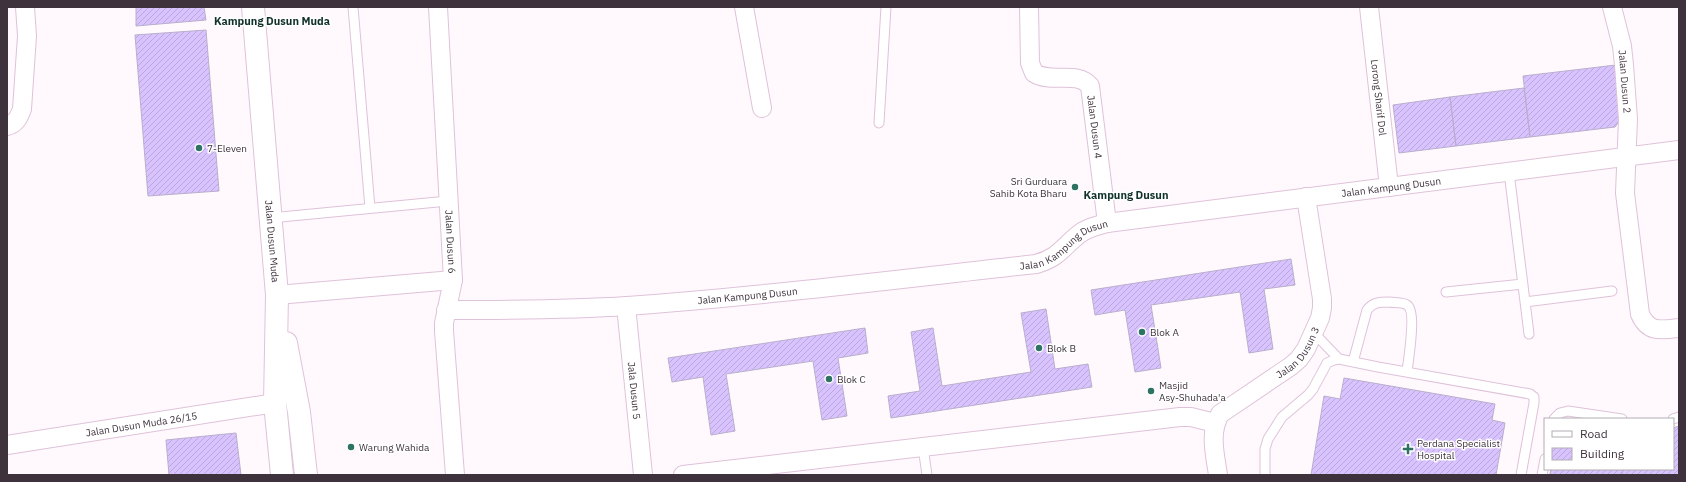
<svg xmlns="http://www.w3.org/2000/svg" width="1686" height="482" viewBox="0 0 1686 482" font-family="'IBM Plex Sans',sans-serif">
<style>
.building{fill:url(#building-hatch);stroke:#b9aecc}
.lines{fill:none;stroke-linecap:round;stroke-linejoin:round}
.service-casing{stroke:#dfc2d9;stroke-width:11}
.minor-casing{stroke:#dfc2d9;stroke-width:20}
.secondary-casing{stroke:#dfc2d9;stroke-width:24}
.service{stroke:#fff;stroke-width:9}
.minor{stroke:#fff;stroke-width:18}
.secondary{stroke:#fff;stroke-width:22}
.poi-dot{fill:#2e7264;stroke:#fff;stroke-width:1.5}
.labels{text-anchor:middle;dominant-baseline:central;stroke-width:3;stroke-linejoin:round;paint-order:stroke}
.street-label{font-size:10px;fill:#3e323c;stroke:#fff}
.poi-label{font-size:10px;fill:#3e323c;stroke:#fff;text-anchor:start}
.neighbourhood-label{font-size:11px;font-weight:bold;fill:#11312a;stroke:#fff}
</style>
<defs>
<pattern id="building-hatch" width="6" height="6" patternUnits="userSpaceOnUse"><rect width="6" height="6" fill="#d9c3ff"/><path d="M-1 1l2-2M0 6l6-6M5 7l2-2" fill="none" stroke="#bba8db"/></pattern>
</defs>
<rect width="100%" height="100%" fill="#fff9fe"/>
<path class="building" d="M136 7H204L206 20 136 26Z
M206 30 219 191 148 196 135 35Z
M1616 65 1622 118 1615 127 1530 137 1523 76Z
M1524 88 1530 137 1456 146 1450 97Z
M1450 97 1456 146 1399 153 1393 105Z
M1291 259 1295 285 1264 289 1273 349 1249 353 1240 292 1151 305 1161 368 1135 372 1125 310 1095 315 1091 290Z
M1046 309 1055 369 1088 364 1092 387 891 418 888 396 920 391 911 332 933 328 942 386 1031 372 1021 313Z
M865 328 868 353 838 358 847 416 822 420 813 361 726 374 735 431 711 435 703 377 672 382 668 358Z
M1344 378 1495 404 1492 420 1505 423 1496 475H1311L1324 396 1340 399Z
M1679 426V475H1550L1551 469H1673V428Z
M236 433 241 475H169L166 440Z
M1551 469H1623L1622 475H1550Z"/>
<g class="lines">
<defs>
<path id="service" d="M353 7 370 208
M879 123 886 7
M1509 172 1529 334
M270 218 448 201
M1446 292 1523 284
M1525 302 1612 291
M1313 332 1339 359
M1353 362 1367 310C1373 302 1380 302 1389 302 1394 303 1403 302 1407 305 1417 311 1408 361 1407 372
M1554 419 1560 413 1568 411 1622 419
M1673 419 1679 417
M923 447 927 475
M1265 475V449L1268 439 1282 417 1308 395 1313 389 1327 363 1334 360 1339 359 1378 367 1530 394 1534 397V403L1521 475
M1542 475 1545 459"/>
<g id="minor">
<path id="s1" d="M438 7 453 280 444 323V331L455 475"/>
<path d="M744 7 762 108"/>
<path id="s2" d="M1029 7 1030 63 1034 73C1051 84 1077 70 1090 86L1107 223"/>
<path id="s3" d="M1369 7 1389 187"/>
<path id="s4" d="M1612 7 1622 46 1624 65 1628 119 1625 193 1640 314C1648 333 1661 330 1679 328"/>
<path d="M7 126C16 124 19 117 22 109L27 36 25 7"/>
<path d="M277 295 453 280"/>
<path id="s5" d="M626 306 643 475"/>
<path id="s6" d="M446 310C506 310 567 310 627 306 764 296 900 279 1036 264 1058 258 1062 248 1078 235 1086 228 1096 226 1107 223L1679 150"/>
<path id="s7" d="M7 445 275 403"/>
<path d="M683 475 1180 417H1191L1215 423"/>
<path id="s8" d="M1218 475C1215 454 1209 433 1220 414L1291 366 1299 359 1306 349 1320 318 1322 308V299L1306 197"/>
</g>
<g id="secondary">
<path id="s9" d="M253 7 277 295 275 403 282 475"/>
<path d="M286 343 299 412 306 475"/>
</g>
</defs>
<use href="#service" class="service-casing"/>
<use href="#minor" class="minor-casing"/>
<use href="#secondary" class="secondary-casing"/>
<use href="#service" class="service"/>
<use href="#minor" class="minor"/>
<use href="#secondary" class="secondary"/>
</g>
<g class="poi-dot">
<circle cx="199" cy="148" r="4"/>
<circle cx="1075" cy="187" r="4"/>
<circle cx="1142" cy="332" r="4"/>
<circle cx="1039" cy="348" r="4"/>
<circle cx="829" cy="379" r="4"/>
<circle cx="1151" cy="391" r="4"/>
<circle cx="351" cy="447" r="4"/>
<path d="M1406 443h4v4h4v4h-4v4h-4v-4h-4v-4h4z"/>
</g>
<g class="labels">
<g class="street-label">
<text stroke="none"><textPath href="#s4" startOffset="76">Jalan Dusun 2</textPath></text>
<text stroke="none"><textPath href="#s3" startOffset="91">Lorong Sharif Dol</textPath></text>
<text stroke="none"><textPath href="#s2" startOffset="167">Jalan Dusun 4</textPath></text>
<text stroke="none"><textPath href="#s6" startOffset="962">Jalan Kampung Dusun</textPath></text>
<text stroke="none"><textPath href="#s9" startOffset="235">Jalan Dusun Muda</textPath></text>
<text stroke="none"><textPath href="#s1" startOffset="235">Jalan Dusun 6</textPath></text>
<text stroke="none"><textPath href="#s6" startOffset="626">Jalan Kampung Dusun</textPath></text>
<text stroke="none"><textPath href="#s6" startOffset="302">Jalan Kampung Dusun</textPath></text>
<text stroke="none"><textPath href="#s8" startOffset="163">Jalan Dusun 3</textPath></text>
<text stroke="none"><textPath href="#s5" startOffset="85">Jala Dusun 5</textPath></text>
<text stroke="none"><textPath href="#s7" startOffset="136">Jalan Dusun Muda 26/15</textPath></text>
</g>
<g class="poi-label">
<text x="207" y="148">7-Eleven</text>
<text x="1067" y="181" text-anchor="end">Sri Gurduara<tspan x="1067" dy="12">Sahib Kota Bharu</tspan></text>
<text x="1150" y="332">Blok A</text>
<text x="1047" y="348">Blok B</text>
<text x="837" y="379">Blok C</text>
<text x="1159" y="385">Masjid<tspan x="1159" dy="12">Asy-Shuhada'a</tspan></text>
<text x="1417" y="443">Perdana Specialist<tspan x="1417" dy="12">Hospital</tspan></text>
<text x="359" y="447">Warung Wahida</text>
</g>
<g class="neighbourhood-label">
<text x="272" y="21">Kampung Dusun Muda</text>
<text x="1126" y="195">Kampung Dusun</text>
</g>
</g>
<rect width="1686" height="482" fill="none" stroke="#3e323c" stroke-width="16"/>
<rect x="1544" y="418" width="130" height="52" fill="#ffffff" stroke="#b2adb1"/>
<rect x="1552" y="431" width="20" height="6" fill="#ffffff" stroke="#b2adb1"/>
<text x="1580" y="438" font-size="12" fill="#3e323c">Road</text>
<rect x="1552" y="448" width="20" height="12" fill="url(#building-hatch)" stroke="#b2adb1"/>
<text x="1580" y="458" font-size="12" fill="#3e323c">Building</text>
</svg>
